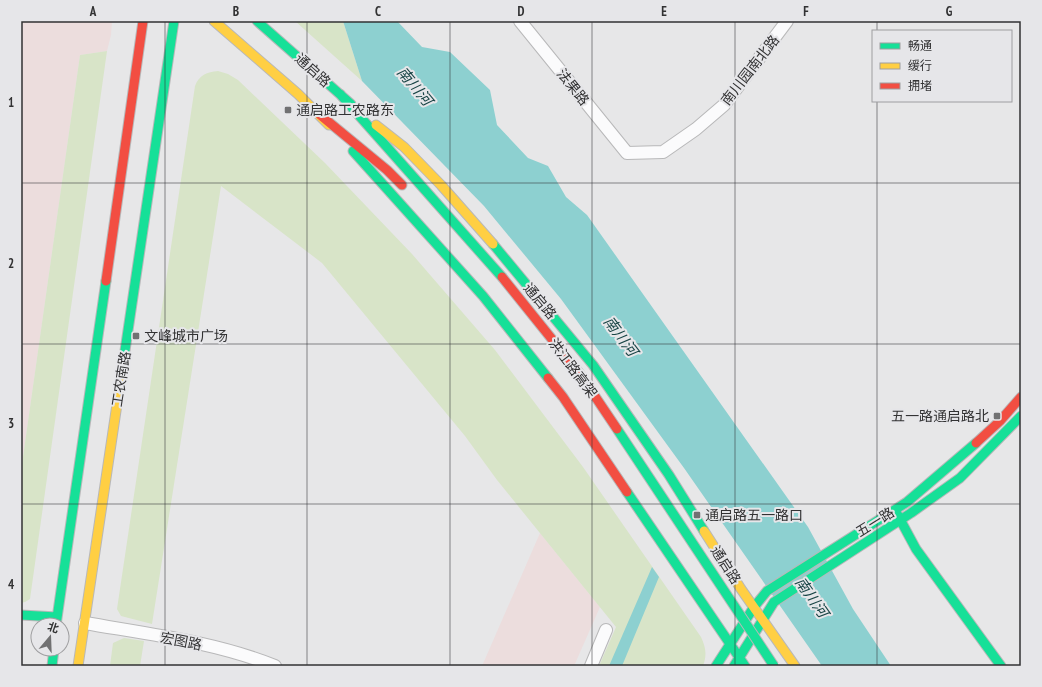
<svg xmlns="http://www.w3.org/2000/svg" width="1042" height="687" viewBox="0 0 1042 687" font-family="'PT Sans Narrow','Noto Sans SC',sans-serif">
<style>
.commercial{fill:#ecdddd}
.green{fill:#d8e4c8}
.water{fill:#8dd0d0}
.lines{fill:none;stroke-linecap:round;stroke-linejoin:round}
.street-casing{stroke:#b8b8b9;stroke-width:14}
.fast-casing{stroke:#b8b8b9;stroke-width:11}
.slow-casing{stroke:#b8b8b9;stroke-width:11}
.jam-casing{stroke:#b8b8b9;stroke-width:11}
.street{stroke:#fbfbfc;stroke-width:12}
.fast{stroke:#16e098;stroke-width:9}
.slow{stroke:#ffcf43;stroke-width:9}
.jam{stroke:#f24e42;stroke-width:9}
.fast-bridge-casing{stroke:#b8b8b9;stroke-width:11;stroke-linecap:butt}
.jam-bridge-casing{stroke:#b8b8b9;stroke-width:11;stroke-linecap:butt}
.fast-bridge{stroke:#16e098;stroke-width:9}
.jam-bridge{stroke:#f24e42;stroke-width:9}
.grid{fill:none;stroke:#323233;stroke-width:1;stroke-opacity:0.55}
.poi-dot{fill:#717172;stroke:#e6e6e9;stroke-width:1.5}
.labels{text-anchor:middle;dominant-baseline:central;stroke-width:4;stroke-linejoin:round;paint-order:stroke}
.street-label{font-size:14px;fill:#323233;stroke:#e6e6e9}
.poi-label{font-size:14px;fill:#323233;stroke:#e6e6e9;text-anchor:start}
.water-label{font-size:15px;font-style:italic;fill:#194546;stroke:#e6e6e9}
.neatline{fill:none;stroke:#323233;stroke-width:1.5}
.grid-label{font-size:13px;text-anchor:middle;font-weight:bold;fill:#323233}
</style>
<rect width="100%" height="100%" fill="#e7e7e8"/>
<path class="commercial" d="M21 21H112L111 35 107 51 80 55 21 471Z
M540 533 600 607 574 666H482Z"/>
<path class="green" d="M295 21H343L362 81Z
M107 51 30 599 25 602 21 603V471L80 55Z
M218 71 228 74 238 80 325 163 412 254 495 350 583 467 701 637C706 648 707 655 703 666H599L616 627 497 480 465 436 322 263 221 186 152 624 121 616 117 609 195 86C199 75 207 72 218 71Z
M124 638 144 641 140 666H110L113 643Z"/>
<path class="water" d="M343 21H397L422 47 450 52 490 90 497 125 528 158 548 166 566 197 587 215 808 527 853 609 891 666H822L684 468 561 299 484 206 362 81Z
M652 567 659 577 622 666H609Z"/>
<g class="lines">
<defs>
<path id="street" d="M520 21 627 153 663 152 696 129 724 105 787 21
M85 623C148 634 215 642 275 666
M591 666 606 630"/>
<path id="fast" d="M257 21 351 104
M340 94 502 277
M353 151 483 296 548 378
M493 244 593 365 669 475 704 531
M123 364 174 21
M627 492 745 666
M895 510 916 549 1001 666
M21 615 57 617
M56 625 106 281
M52 666 54 649
M716 666 754 607 767 591 907 502 976 443
M734 666 774 602 911 513 960 478 1021 416"/>
<path id="slow" d="M214 21 298 94 329 125
M376 125 404 147 441 185 493 244
M704 531 741 589 795 666
M78 666 123 364"/>
<path id="jam" d="M319 114 387 170 402 185
M106 281 143 21
M548 378 563 397 627 492
M976 443 1000 421 1021 397"/>
</defs>
<use href="#street" class="street-casing"/>
<use href="#fast" class="fast-casing"/>
<use href="#slow" class="slow-casing"/>
<use href="#jam" class="jam-casing"/>
<use href="#street" class="street"/>
<use href="#fast" class="fast"/>
<use href="#slow" class="slow"/>
<use href="#jam" class="jam"/>
<defs>
<path id="fast-bridge" d="M617 429 774 666"/>
<path id="jam-bridge" d="M502 277 580 374 617 429"/>
</defs>
<use href="#fast-bridge" class="fast-bridge-casing"/>
<use href="#jam-bridge" class="jam-bridge-casing"/>
<use href="#fast-bridge" class="fast-bridge"/>
<use href="#jam-bridge" class="jam-bridge"/>
</g>
<path class="grid" d="M165 21V666M307 21V666M450 21V666M592 21V666M735 21V666M877 21V31M877 101V666M21 183H1021M21 344H1021M21 504H1021"/>
<g class="poi-dot">
<rect x="284" y="106" width="8" height="8" rx="2"/>
<rect x="132" y="332" width="8" height="8" rx="2"/>
<rect x="993" y="412" width="8" height="8" rx="2"/>
<rect x="693" y="511" width="8" height="8" rx="2"/>
</g>
<g class="labels">
<g class="street-label">
<text transform="translate(313 70) rotate(42)">通启路</text>
<text transform="translate(750 70) rotate(-52)">南川园南北路</text>
<text transform="translate(573 87) rotate(51)">法果路</text>
<text transform="translate(540 301) rotate(50)">通启路</text>
<text transform="translate(573 368) rotate(53)">洪江路高架</text>
<text transform="translate(121 379) rotate(-81)">工农南路</text>
<text transform="translate(875 522) rotate(-32)">五一路</text>
<text transform="translate(726 565) rotate(57)">通启路</text>
<text transform="translate(181 641) rotate(11)">宏图路</text>
</g>
<g class="poi-label">
<text x="296" y="110">通启路工农路东</text>
<text x="144" y="336">文峰城市广场</text>
<text x="989" y="416" text-anchor="end">五一路通启路北</text>
<text x="705" y="515">通启路五一路口</text>
</g>
<g class="water-label">
<text transform="translate(415 86) rotate(50)">南川河</text>
<text transform="translate(621 336) rotate(53)">南川河</text>
<text transform="translate(812 597) rotate(55)">南川河</text>
</g>
</g>
<rect width="1042" height="687" fill="none" stroke="#e6e6e9" stroke-width="44"/>
<rect x="872" y="30" width="140" height="72" fill="#e6e6e9" stroke="#9e9ea0"/>
<rect x="880" y="43" width="20" height="6" fill="#16e098" stroke="#9e9ea0"/>
<text x="908" y="50" font-size="12" fill="#323233">畅通</text>
<rect x="880" y="63" width="20" height="6" fill="#ffcf43" stroke="#9e9ea0"/>
<text x="908" y="70" font-size="12" fill="#323233">缓行</text>
<rect x="880" y="83" width="20" height="6" fill="#f24e42" stroke="#9e9ea0"/>
<text x="908" y="90" font-size="12" fill="#323233">拥堵</text>
<g transform="translate(50 637) rotate(19)"><circle r="19" fill="#e6e6e9" stroke="#9e9ea0"/>
<path d="M0-3L7 15L0 10L-7 15Z" fill="#717172"/>
<text y="-6" font-size="11" font-weight="bold" text-anchor="middle" fill="#323233">北</text>
</g>
<rect x="22" y="22" width="998" height="643" class="neatline"/>
<g class="grid-label">
<text x="93" y="16">A</text>
<text x="236" y="16">B</text>
<text x="378" y="16">C</text>
<text x="521" y="16">D</text>
<text x="664" y="16">E</text>
<text x="806" y="16">F</text>
<text x="949" y="16">G</text>
<text x="11" y="107">1</text>
<text x="11" y="268">2</text>
<text x="11" y="428">3</text>
<text x="11" y="589">4</text>
</g>
</svg>
